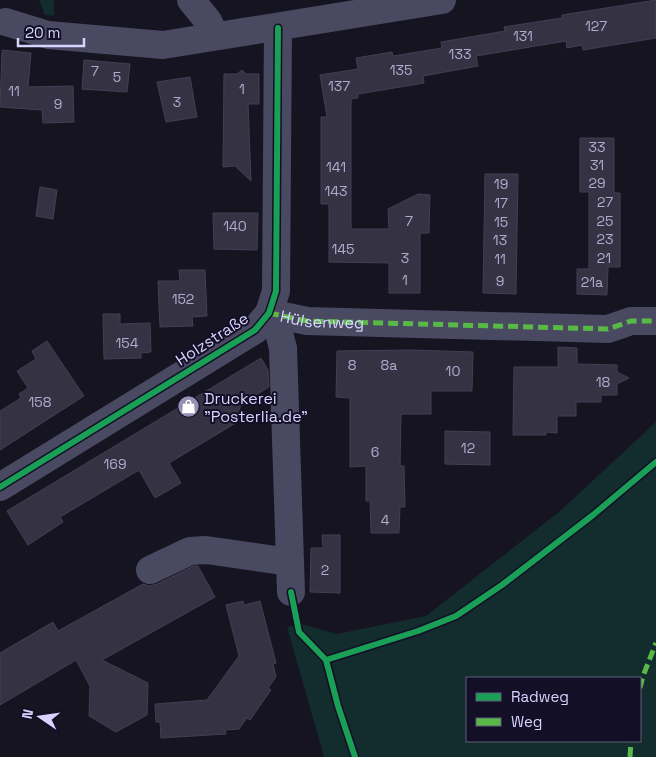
<svg xmlns="http://www.w3.org/2000/svg" width="656" height="757" viewBox="0 0 656 757" font-family="'Space Grotesk',sans-serif">
<style>
.green{fill:#132c2d;fill-rule:evenodd}
.building{fill:#343243;stroke:#433f54}
.lines{fill:none;stroke-linecap:round;stroke-linejoin:round}
.minor{stroke:#4a4962;stroke-width:28}
.quiet{stroke:#58b947;stroke-width:5;stroke-dasharray:10 5;stroke-linecap:butt}
.cycleway-casing{stroke:#130f26;stroke-width:9}
.cycleway{stroke:#1a9f57;stroke-width:6}
.labels{text-anchor:middle;dominant-baseline:central;stroke-width:4;stroke-linejoin:round;paint-order:stroke}
.number-label{font-size:14px;fill:#b0acd0}
.street-label{font-size:16px;fill:#d9d4ff;stroke:#130f26}
.poi-label{font-size:16px;fill:#d9d4ff;stroke:#130f26;text-anchor:start}
</style>
<rect width="100%" height="100%" fill="#161421"/>
<path class="green" d="M39 0H54V16L45 15Z
M656 422V757H324L287 627 301 624 337 634 426 616 560 511ZM640 678V741H467V678Z"/>
<path class="building" d="M656 0V38L583 50 582 45 567 48 566 41 476 56 478 66 423 76 424 83 358 94V98L351 99V229H389L388 209 418 194 430 195 429 233H420V293H389V263L329 262V204H321V117H327L320 75 358 69 356 58 392 52 393 56 442 48 441 42 505 31 504 27 562 18V15Z
M2 50 31 53 28 87 73 86 74 122 43 123 42 110 0 107Z
M84 60 130 64 127 92 82 89Z
M242 70 246 74H259V104H248L251 181 235 166 223 167 224 74H237Z
M190 77 197 117 166 122 157 82Z
M580 138H614V193H620V267H608L607 295 577 294V269H589V192H580Z
M485 174H518L516 294 483 293Z
M40 187 57 190 53 219 36 216Z
M213 213H258L257 250 214 249Z
M179 270H205L207 316 192 317 193 326 160 327 158 281H180Z
M103 314H120V324L150 323 151 352 141 353V358L104 359Z
M47 341 84 396 0 450V411L21 398 19 394 28 388 17 371 36 359 32 351Z
M558 347 577 348V364L617 365V372L629 378 617 384V395H601V402H576V416H557V433L546 432V435H513L514 367H558Z
M410 350 473 352 472 391H431V414H401L400 466H404L405 507H400L399 533H371L370 501H366V466L350 467V398L336 397 337 351Z
M261 358 268 370 269 387 241 404 237 417 239 421 169 463 181 483 155 498 139 470 60 517 63 522 28 545 7 511Z
M445 431 490 432V465L445 464Z
M322 535H340V593L310 592 311 548H323Z
M194 566H198L215 597 102 660 148 683 147 715 116 732 89 716 90 686 76 660 0 705V653L53 622 58 631 143 584 149 586 157 584Z
M243 601 244 605 260 601 276 663 273 664 276 677 268 688 271 690 250 720 247 718 239 729 225 730 226 734 161 738 160 722H156L155 704 207 700 239 656 226 605Z"/>
<g class="lines">
<g class="minor">
<path d="M191 0 208 21 215 36"/>
<path d="M6 22 48 35 163 45 442 0"/>
<path id="s1" d="M269 313 307 321 608 329 631 321H656"/>
<path d="M269 313 279 333 283 348 291 592"/>
<path d="M0 487 255 330 269 313 276 291 278 28"/>
<path d="M150 570 190 551 206 550 290 562"/>
</g>
<path class="quiet" d="M269 313 307 321 608 329 631 321H656
M640 688 643 676 656 643
M630 757 631 741"/>
<defs>
<path id="cycleway" d="M0 487 255 330 269 313 276 291 278 28
M291 592 299 632 326 660 338 706 355 757
M326 660 418 631 456 616 502 585 593 515 656 462"/>
</defs>
<use href="#cycleway" class="cycleway-casing"/>
<use href="#cycleway" class="cycleway"/>
</g>
<defs>
<symbol id="shop-disc" viewBox="-11 -11 22 22"><circle r="9.5" fill="#9591b1" stroke="#130f26"/><path d="M-5-2.5h2.3a2.7 3.5 0 0 1 5.4 0H5L5.5 6h-11ZM-1.5-2.5h3a1.5 2.3 0 0 0-3 0Z" fill="#fff"/></symbol>
</defs>
<g fill-rule="evenodd">
<use href="#shop-disc" x="176" y="394" width="25" height="25"/>
</g>
<g class="labels">
<g class="number-label">
<text x="596" y="26">127</text>
<text x="523" y="36">131</text>
<text x="460" y="54">133</text>
<text x="401" y="70">135</text>
<text x="95" y="71">7</text>
<text x="117" y="77">5</text>
<text x="339" y="86">137</text>
<text x="242" y="89">1</text>
<text x="14" y="91">11</text>
<text x="177" y="102">3</text>
<text x="58" y="104">9</text>
<text x="597" y="147">33</text>
<text x="597" y="165">31</text>
<text x="336" y="167">141</text>
<text x="597" y="183">29</text>
<text x="501" y="184">19</text>
<text x="336" y="191">143</text>
<text x="605" y="202">27</text>
<text x="501" y="203">17</text>
<text x="409" y="221">7</text>
<text x="605" y="221">25</text>
<text x="501" y="222">15</text>
<text x="235" y="226">140</text>
<text x="605" y="239">23</text>
<text x="500" y="240">13</text>
<text x="343" y="249">145</text>
<text x="405" y="258">3</text>
<text x="604" y="258">21</text>
<text x="500" y="259">11</text>
<text x="405" y="280">1</text>
<text x="500" y="281">9</text>
<text x="592" y="282">21a</text>
<text x="183" y="299">152</text>
<text x="127" y="343">154</text>
<text x="352" y="365">8</text>
<text x="389" y="365">8a</text>
<text x="453" y="371">10</text>
<text x="603" y="382">18</text>
<text x="40" y="402">158</text>
<text x="468" y="448">12</text>
<text x="375" y="452">6</text>
<text x="115" y="464">169</text>
<text x="385" y="520">4</text>
<text x="325" y="570">2</text>
</g>
<g class="street-label">
<text stroke="none"><textPath href="#s1" startOffset="54">Hülsenweg</textPath></text>
<text transform="translate(212 339) rotate(-33)">Holzstraße</text>
</g>
<g class="poi-label">
<text x="204" y="398">Druckerei<tspan x="204" dy="18">"Posterlia.de"</tspan></text>
</g>
</g>
<rect x="466" y="677" width="175" height="65" fill="#130f26" stroke="#625e7d"/>
<rect x="476" y="693" width="25" height="8" fill="#1a9f57" stroke="#625e7d"/>
<text x="511" y="702" font-size="15" fill="#d9d4ff">Radweg</text>
<rect x="476" y="718" width="25" height="8" fill="#58b947" stroke="#625e7d"/>
<text x="511" y="727" font-size="15" fill="#d9d4ff">Weg</text>
<g transform="translate(40 717) rotate(283)" stroke="#130f26" stroke-width="4" paint-order="stroke">
<path d="M0-4L9 19L0 12L-9 19Z" fill="#d9d4ff"/>
<text y="-8" font-size="14" font-weight="bold" text-anchor="middle" fill="#d9d4ff">N</text>
</g>
<path d="M18 38v8h66v-8" fill="none" stroke="#d9d4ff" stroke-width="2.5"/>
<text x="25" y="38" font-size="15" fill="#d9d4ff" stroke="#130f26" stroke-width="4" paint-order="stroke">20 m</text>
</svg>
